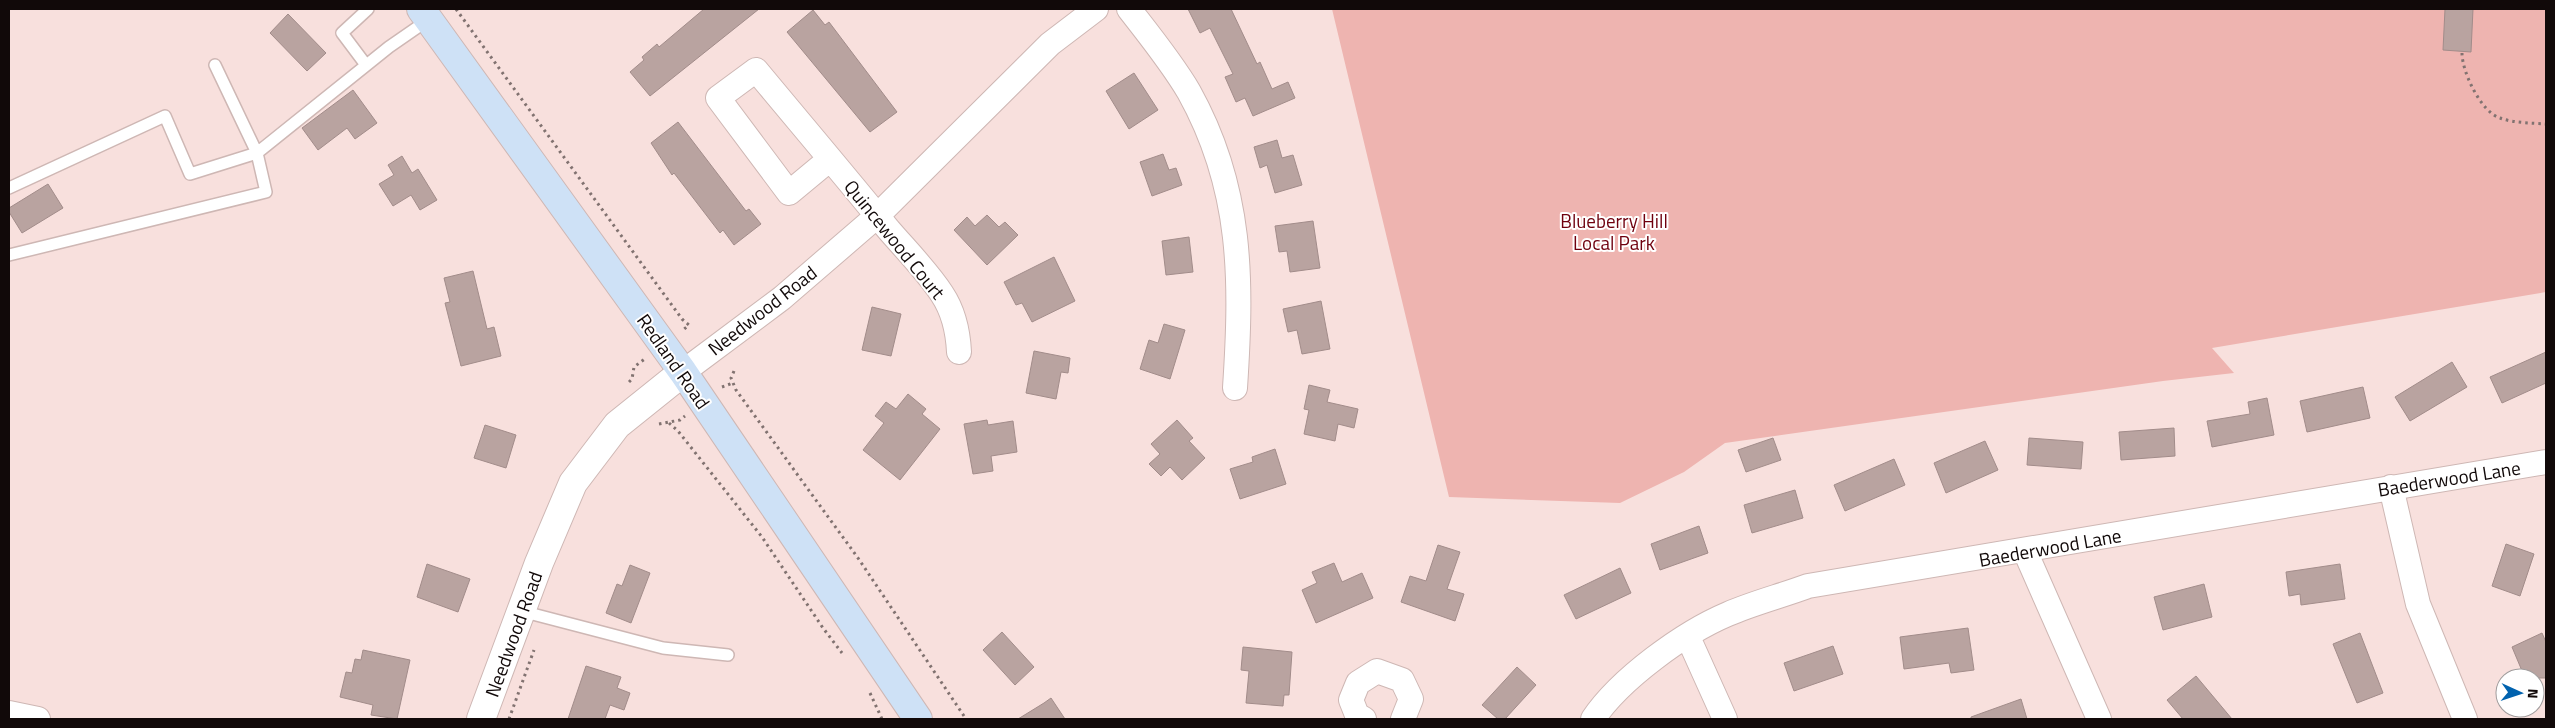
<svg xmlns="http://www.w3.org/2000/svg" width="2555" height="728" viewBox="0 0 2555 728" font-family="'Titillium Web',sans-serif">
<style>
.green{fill:#eeb4b0}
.building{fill:#b9a3a0;stroke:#a28c8a}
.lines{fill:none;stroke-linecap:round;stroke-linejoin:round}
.service-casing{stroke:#ceb7b4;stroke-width:14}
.minor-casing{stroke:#ceb7b4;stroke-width:26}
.tertiary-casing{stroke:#ceb7b4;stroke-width:30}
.secondary-casing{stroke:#ceb7b4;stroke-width:30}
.path{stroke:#817270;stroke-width:3;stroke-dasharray:2.5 4;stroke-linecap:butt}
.service{stroke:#fff;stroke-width:11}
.minor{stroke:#fff;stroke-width:24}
.tertiary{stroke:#fff;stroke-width:28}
.secondary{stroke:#cee1f6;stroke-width:28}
.labels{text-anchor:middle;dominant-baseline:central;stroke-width:4;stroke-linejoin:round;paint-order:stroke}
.park-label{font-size:19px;fill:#6f000e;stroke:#fff}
.street-label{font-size:19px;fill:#110909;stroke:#fff}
</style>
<rect width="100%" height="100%" fill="#f8e0dd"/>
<path class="green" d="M1332 9H2546V292L2212 348 2234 373 2163 381 1725 443 1684 472 1620 503 1449 497Z"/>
<path class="building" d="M704 9H759L650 96 630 72 644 60 642 57 657 44 659 47Z
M1188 9H1231L1257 64 1260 62 1272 89 1288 82 1295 98 1253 116 1245 98 1236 102 1225 77 1233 74 1210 28 1200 33Z
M2445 9H2473L2471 52 2443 50Z
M813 10 825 25 829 22 897 112 870 132 787 32Z
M288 14 326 53 307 71 270 33Z
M1134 73 1158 110 1129 129 1106 91Z
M353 90 377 123 355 139 347 128 318 150 302 128Z
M678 122 746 211 749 209 761 224 734 245 723 230 720 233 674 173 672 175 651 143Z
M1277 140 1282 158 1293 155 1302 185 1275 193 1267 165 1260 168 1254 147Z
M1163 154 1169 170 1176 168 1182 185 1152 196 1140 162Z
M402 156 412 173 418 169 437 200 420 210 411 195 393 206 379 184 394 175 388 165Z
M48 184 63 208 22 233 9 212V208Z
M987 215 999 227 1005 222 1018 235 987 265 954 230 967 217 975 226Z
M1313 221 1320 268 1290 272 1287 251 1279 252 1275 226Z
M1189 237 1193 272 1166 275 1162 241Z
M1054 257 1075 301 1032 322 1022 303 1016 305 1004 282Z
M473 271 487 329 494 327 501 356 461 366 445 303 450 302 444 278Z
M1321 301 1330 349 1302 354 1297 330 1288 332 1283 309Z
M872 307 901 314 891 356 862 350Z
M1164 324 1185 330 1170 379 1140 369 1149 340 1158 343Z
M1034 351 1070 358 1068 373 1061 372 1056 399 1026 393Z
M2546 352V383L2502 403 2490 377Z
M2452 362 2467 387 2410 421 2395 397Z
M1309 385 1330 390 1327 402 1358 409 1354 428 1338 424 1335 441 1304 434 1309 410 1304 409Z
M2363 387 2370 418 2307 432 2300 401Z
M908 394 926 409 922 414 940 429 900 480 863 450 884 423 875 416 886 402 896 409Z
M2267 398 2274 435 2212 447 2207 421 2250 414 2248 402Z
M987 420 988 425 1013 421 1017 452 991 456 993 471 973 474 964 424Z
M1177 420 1193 438 1189 441 1205 458 1182 480 1170 467 1161 476 1149 464 1160 454 1151 444Z
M485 425 516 435 506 468 474 458Z
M2174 428 2175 456 2121 460 2119 432Z
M1773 438 1781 460 1746 472 1738 450Z
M2029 438 2083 442 2081 469 2027 465Z
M1985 441 1998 470 1946 493 1934 463Z
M1275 449 1286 484 1240 499 1230 469 1253 462 1252 457Z
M1894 459 1905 485 1845 511 1834 485Z
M1795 490 1803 518 1752 533 1744 505Z
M1699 526 1708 553 1660 570 1651 544Z
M2506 544 2534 554 2520 596 2492 586Z
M1438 545 1460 552 1447 589 1464 594 1455 621 1401 602 1410 576 1426 581Z
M1334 563 1342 582 1362 573 1373 598 1316 623 1302 590 1317 583 1312 572Z
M427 564 470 579 458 612 417 597Z
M2340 564 2345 599 2301 605 2300 594 2289 596 2286 572Z
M630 565 650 573 631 623 606 613 617 584 622 586Z
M1620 568 1631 593 1576 619 1564 595Z
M2204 584 2212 617 2163 630 2154 597Z
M1968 628 1974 670 1951 673 1949 663 1904 669 1900 637Z
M1002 632 1034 667 1015 685 983 650Z
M2360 633 2383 693 2357 703 2333 644Z
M2542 633 2546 642V678H2525L2512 647Z
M1833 646 1843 674 1794 691 1784 663Z
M1243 647 1292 652 1289 695H1284L1283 706 1246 703 1249 671 1241 670Z
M363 650 410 660 397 719 371 715 373 705 340 697 346 672 352 673 355 659 361 660Z
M586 666 621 677 617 688 630 693 624 710 610 705 605 719H568Z
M1517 667 1536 685 1505 719H1498L1482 705Z
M2196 676 2232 719H2183L2167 700Z
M1051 698 1065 719H1018L1044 703Z
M2021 699 2027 719H1971V717Z"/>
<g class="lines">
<defs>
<path id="service" d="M366 65 342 33 368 9
M9 188 165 116 190 174 257 153 215 65
M9 255 266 192 257 153 389 47 428 20
M521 611 663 648 728 655"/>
<path id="minor" d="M1129 9C1150 36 1172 63 1189 92 1243 189 1242 281 1235 388
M830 159 789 193 718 98 756 70C800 123 845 176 888 229 906 250 927 271 942 294 954 312 958 331 959 352
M683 372 782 298 877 216 1050 44 1096 9
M2391 487 2418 604 2465 719
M2025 551 2099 719
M1688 637 1725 719
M9 713 38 719
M1364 719 1357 715 1351 700 1358 683 1377 671 1402 680 1411 699 1403 719
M1593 719C1620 679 1683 633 1728 614 1753 603 1781 596 1808 586L2546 462"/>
<path id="tertiary" d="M481 719 539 563 573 483 617 425 683 372"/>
<path id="secondary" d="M421 9 683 372 918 719"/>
</defs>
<use href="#service" class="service-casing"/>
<use href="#minor" class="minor-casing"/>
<use href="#tertiary" class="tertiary-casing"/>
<use href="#secondary" class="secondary-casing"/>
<path class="path" d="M456 9 682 319 689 325 683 330
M2462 53C2462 72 2481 112 2500 118 2513 123 2532 123 2546 124
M734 371 731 378 736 390 858 558 966 719
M629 382 632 379 634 367 646 358
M722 387 733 383
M669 423 678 431 762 537 823 628 842 653
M659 424 680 420 685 416
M870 693 882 719
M509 719 534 650"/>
<use href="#service" class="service"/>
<use href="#minor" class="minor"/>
<use href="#tertiary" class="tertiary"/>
<use href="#secondary" class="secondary"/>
</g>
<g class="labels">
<g class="park-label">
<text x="1614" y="220">Blueberry Hill<tspan x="1614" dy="22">Local Park</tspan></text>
</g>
<g class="street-label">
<text transform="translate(895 239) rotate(51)">Quincewood Court</text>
<text transform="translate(762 310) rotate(-38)">Needwood Road</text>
<text transform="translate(674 361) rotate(55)">Redland Road</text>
<text transform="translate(2449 478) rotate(-9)">Baederwood Lane</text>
<text transform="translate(2050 547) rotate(-10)">Baederwood Lane</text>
<text transform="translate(513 634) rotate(-70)">Needwood Road</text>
</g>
</g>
<rect width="2555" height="728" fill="none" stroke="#110909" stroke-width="20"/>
<g transform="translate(2520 693) rotate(93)"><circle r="24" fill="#ffffff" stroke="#a09d9d"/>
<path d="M0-4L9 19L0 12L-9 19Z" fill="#0162ae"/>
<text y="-8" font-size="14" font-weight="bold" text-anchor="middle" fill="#110909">N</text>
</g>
</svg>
